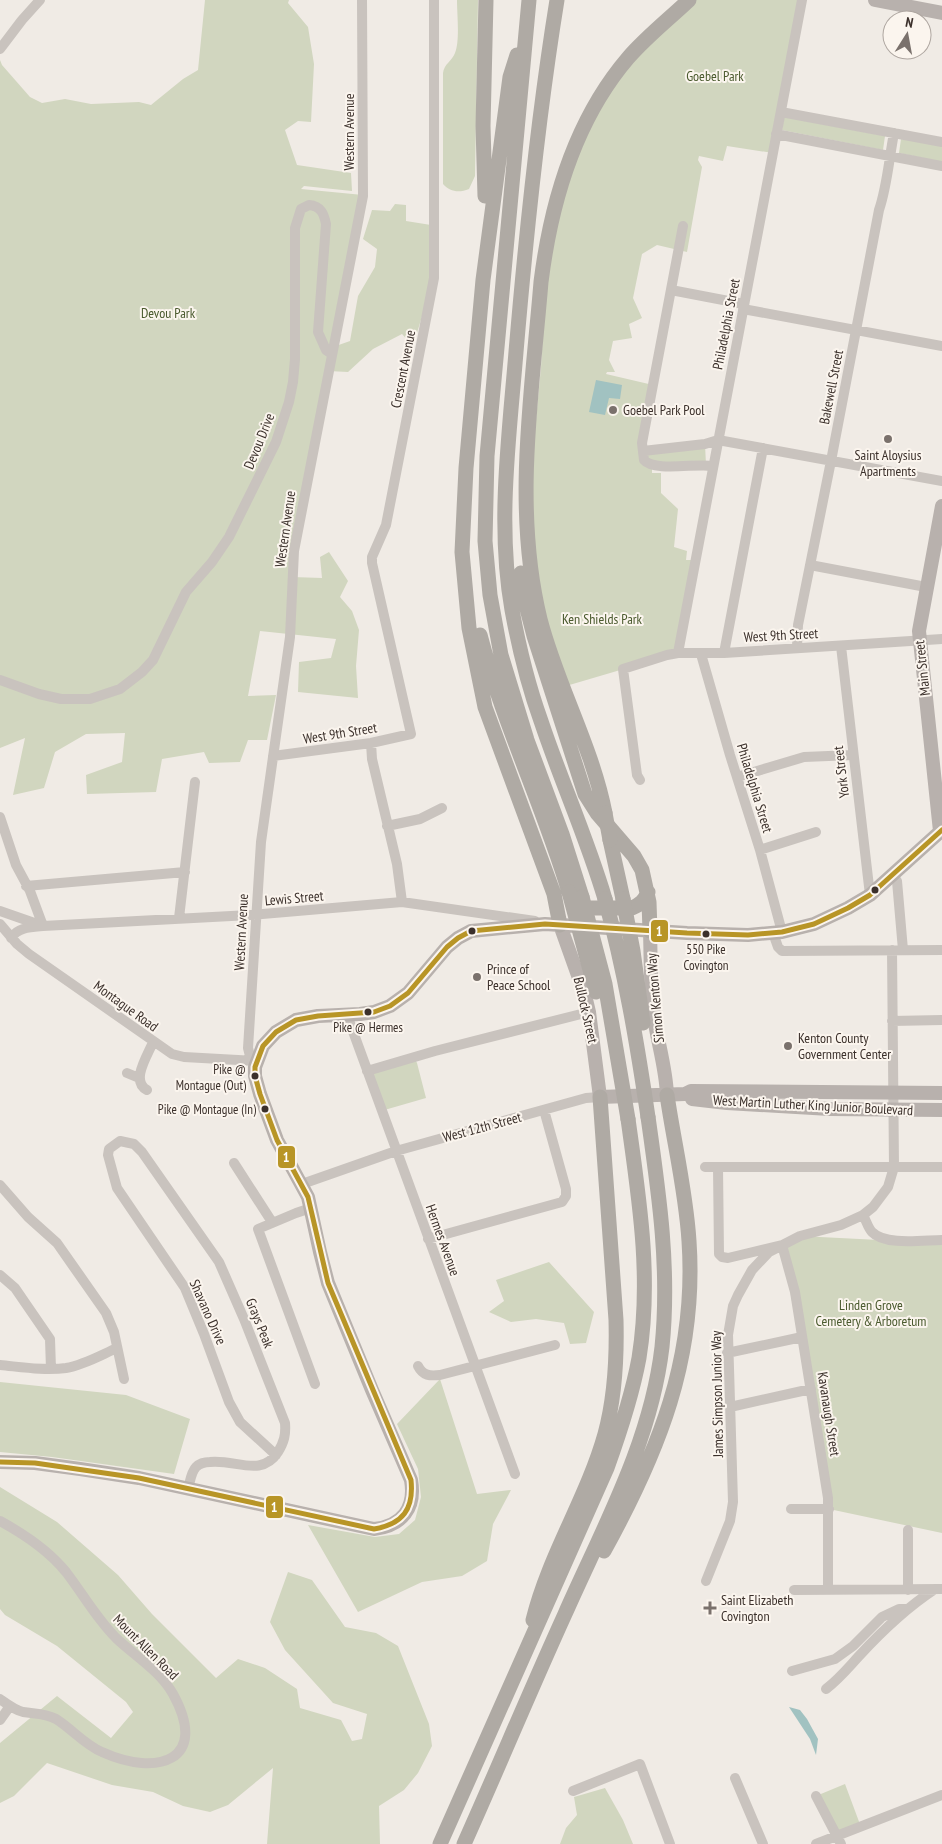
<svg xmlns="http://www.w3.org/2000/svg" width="942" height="1844" viewBox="0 0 942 1844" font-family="'PT Sans Narrow',sans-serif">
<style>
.green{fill:#d1d6bf}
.water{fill:#a1c2c1}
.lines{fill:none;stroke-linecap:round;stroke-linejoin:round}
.minor{stroke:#c9c3be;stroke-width:10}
.major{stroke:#b8b1ad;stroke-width:14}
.highway{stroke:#afaaa4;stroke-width:15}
.highway-bridge{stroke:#afaaa4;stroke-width:15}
.bus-1-casing{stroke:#fbf5ee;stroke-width:9}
.bus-1{stroke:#b89526;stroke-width:5}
.poi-dot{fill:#7a716c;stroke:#fbf5ee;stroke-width:2}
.bus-dot{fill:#3b302b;stroke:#fbf5ee;stroke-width:2}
.labels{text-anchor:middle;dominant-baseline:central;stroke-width:4;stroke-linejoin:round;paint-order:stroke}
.bus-label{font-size:13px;fill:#3b302b;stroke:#fbf5ee}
.park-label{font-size:14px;fill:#4a5a2e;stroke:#fbf5ee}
.street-label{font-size:14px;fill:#3b302b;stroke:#fbf5ee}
.poi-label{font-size:14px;fill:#3b302b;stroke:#fbf5ee;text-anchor:start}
.line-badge{stroke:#fbf5ee;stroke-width:2}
.badge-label{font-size:14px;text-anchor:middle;font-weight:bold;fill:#fff}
</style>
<rect width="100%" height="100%" fill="#f0ebe5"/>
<path class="green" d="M205 0H289L288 3 308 27 314 64 311 122 298 121 285 130 297 165 351 173 352 191 304 186 301 189 363 195 333 347 350 341 358 296 375 267 377 249 363 239 372 210 390 211 395 204 406 205V221L431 225 433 267 427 300 413 346 402 334 373 349 348 372 328 371 292 577 322 578 320 557 329 552 348 581 340 597 352 611 359 630 356 666 358 698 298 692 299 662 331 658 336 639 260 631 248 696 276 695 267 740H248L240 762 209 763 204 752 162 759 156 792 87 794 86 775 122 762 125 733 86 734 55 752 44 788 13 795 25 738 0 748V60L2 65 30 97 42 103 65 99 91 104 139 102 151 105 183 79 198 70Z
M457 0H478L475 176 469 189C459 193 450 192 443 184V73C444 64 452 61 455 53 460 40 457 15 457 0Z
M695 0H802L773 153 727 146 723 161 699 156 698 160 702 167 687 252 657 245 642 254 633 298 642 318 629 324 632 338 613 341 609 360 615 372H607L606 374 653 385 646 449 705 444 706 465 652 466V473H661V493L678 509 674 547 687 551 686 560H696L678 653 566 686 545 617 532 539 531 472 541 367 546 281 557 210 590 124 627 65Z
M784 117 885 136 883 150 782 130Z
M901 139 942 145V162L899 153Z
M414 1057 417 1063 426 1098 381 1111 367 1071Z
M800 1236 899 1241 942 1240V1533L829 1509 782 1245Z
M549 1262 594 1312 586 1343 570 1344 564 1323 536 1319 511 1322 489 1312 504 1301 496 1280Z
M440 1379 477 1494 511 1490 493 1524 487 1561 462 1576 422 1582 358 1612 308 1525 375 1537 399 1534 415 1520 421 1497 418 1469 397 1424Z
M0 1382 126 1395 190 1419 174 1474 52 1457 0 1452Z
M0 1487 57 1522 118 1575 152 1614 216 1678 238 1659 265 1668 297 1689 300 1708 341 1720 352 1741 362 1739 367 1714 333 1703 285 1650 270 1622 288 1572 312 1580 345 1627 376 1633 398 1646 429 1724 432 1746 418 1773 404 1790 379 1806 380 1844H267L273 1768 228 1805 210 1812 183 1806 153 1792 112 1785 47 1763 14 1796 0 1803V1743L57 1696 111 1738 133 1712 126 1702 57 1646 5 1615 0 1609Z
M845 1784 861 1827 837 1837 816 1796Z
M605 1788 623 1820 633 1844H560L566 1828 577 1815 574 1797Z"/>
<path class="water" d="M596 380 622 385 620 399 609 398 605 415 589 412Z
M789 1707 800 1710 807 1719 818 1739 816 1755 810 1739Z"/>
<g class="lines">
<path class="minor" d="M0 49 22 20 40 0
M781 112 942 142
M776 134 942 166
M683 226 642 443 644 460C654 472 697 463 713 466
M671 290 744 304
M743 309 942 346
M718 440 942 481
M643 451 705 444 718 440
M810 565 926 587
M841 646 870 895
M797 647 798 625 831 461 879 210C887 187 889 159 894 133
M678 653 802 0
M724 653 763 448
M701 654 730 755 760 850 782 932
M0 680 39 694 61 699H90L120 689 142 672 153 660 186 592 212 562 229 537 276 442 289 402 293 382 295 359V228L301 209 309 205C321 206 324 214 326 224L318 332 326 350 332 354
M371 743 372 759 397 864 402 902
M273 756 371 743 411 734 372 563V557L386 525 434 278V0
M737 777 804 757 853 755
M640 780 637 775 623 669 667 655 678 653H724L942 639
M0 817 16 865 30 891 43 926C31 927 18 927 11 938
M387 826 420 819 442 808
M760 850 816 832
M891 875 897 881 903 950
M26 886 185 872
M0 911 43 926 250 915 402 902 535 921
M179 918 195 782
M0 924 17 944 29 954 172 1054 184 1057 257 1061
M773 933 778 947 782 951 942 950
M347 1015 515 1474
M892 1021 942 1020
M257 1061 250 1056 248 1048 261 842 290 637 294 551 363 196 362 0
M367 1071 435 1051 589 1012
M127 1073 139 1078
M147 1090C130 1081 148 1055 153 1042
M234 1163 272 1222
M705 1167H942
M718 1167 719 1254 722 1257 728 1258 782 1245 795 1292 828 1498V1589
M302 1184 396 1151 586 1098 600 1097
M0 1185 28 1217 57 1243 106 1313 114 1332 124 1379
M311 1208 296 1213 258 1229 315 1384
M863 1215C866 1220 868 1228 872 1232 885 1246 924 1240 942 1240
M428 1239 562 1202 566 1196V1189L544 1110
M0 1275 15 1288 50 1339 51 1369
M727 1353 802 1337
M0 1365C21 1367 45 1371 66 1368 84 1365 101 1355 117 1348
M418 1366C423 1376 430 1376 440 1375L555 1345
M730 1407 811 1389
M188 1489C190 1482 191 1472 196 1467 200 1463 205 1462 210 1462 236 1459 261 1478 278 1452 284 1442 286 1435 285 1423L244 1319 219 1262 142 1152 134 1144 120 1141 109 1149 108 1155 117 1188 185 1288 204 1334 229 1402 240 1422 276 1455
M791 1509H829
M0 1521C24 1534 49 1551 66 1572 83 1594 96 1618 116 1638 135 1656 160 1671 173 1694 210 1761 157 1777 102 1752 85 1745 72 1729 56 1719 45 1713 35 1714 23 1712 15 1710 7 1704 0 1699
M908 1530V1590
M706 1581 730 1521 733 1502 728 1335 733 1306 738 1295 752 1270 769 1252 800 1236 841 1225 863 1215 873 1207 888 1187 894 1167 892 950
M794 1590 942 1589
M792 1671 835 1659 853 1646 882 1617 899 1609H907
M826 1689C840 1678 847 1669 859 1656 882 1631 906 1608 935 1589
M0 1720 10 1706
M735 1778 763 1844
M573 1791 640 1764 670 1844
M816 1796 841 1844
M816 1844 942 1795"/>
<path class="major" d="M875 0 942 13
M940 831 919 631 942 506
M560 925 585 995 589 1012 600 1097 685 1094 691 1091 942 1093
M650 931C651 961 650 993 655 1023 659 1047 666 1070 667 1095
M692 1099 727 1103 830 1109 942 1110
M0 1462 35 1463 80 1469 139 1478 374 1529C402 1526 416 1508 411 1480L372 1390 328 1283 320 1252 308 1197 277 1140 260 1094 255 1076V1067L263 1046 276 1032 296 1020 318 1016 360 1014 374 1012 390 1006 408 993 447 947 458 938 471 931 545 924 687 933 748 935 782 932 814 924 848 908 870 895 942 830"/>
<path class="highway" d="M529 0 487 456 485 541 490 595 501 655 527 740 562 834 582 897
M557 0C538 117 526 234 516 352 509 438 497 525 512 610 519 648 528 685 541 721 561 781 587 838 605 899
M517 55 510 77 483 280 466 468 462 552 469 628 485 707 554 894 560 925
M485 196 483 126 486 0
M521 573 525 601 534 636 585 794 597 813 634 856 642 870 649 902 650 931
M480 635C503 723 543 805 569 892
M605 813C592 746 557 685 540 619 513 509 532 393 541 282 551 202 575 120 628 58 646 37 669 19 689 0
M610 840 623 899
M574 908H632C641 904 644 901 648 892
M604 1551C659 1451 697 1357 689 1241 686 1192 674 1143 667 1095
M533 1620C549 1555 587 1498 605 1434 615 1397 617 1359 616 1320L600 1097
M440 1844 607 1468C620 1432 632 1396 639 1358 652 1278 639 1198 628 1119
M464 1844C498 1768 530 1691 565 1614 603 1528 651 1442 662 1347 670 1269 659 1194 648 1117"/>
<path class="highway-bridge" d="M605 813 610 840
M569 892 596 992
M582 897 605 984 628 1119
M605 899C625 971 637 1043 648 1117
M623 899 633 951 643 1023"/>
<defs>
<path id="bus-1" d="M0 1462 35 1463 139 1478 374 1529C403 1524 414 1509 411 1480L328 1283 308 1197 277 1140 260 1094 255 1076V1067L263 1046 276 1032 296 1020 318 1016 374 1012 390 1006 408 993 447 947 458 938 471 931 545 924 687 933 748 935 782 932 814 924 848 908 870 895 942 830"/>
</defs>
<use href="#bus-1" class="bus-1-casing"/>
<use href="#bus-1" class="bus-1"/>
</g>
<g class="poi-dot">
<circle cx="613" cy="410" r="5"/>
<circle cx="888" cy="439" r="5"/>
<circle cx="477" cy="977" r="5"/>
<circle cx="788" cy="1046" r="5"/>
<path d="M707.5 1600.5h5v5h5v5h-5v5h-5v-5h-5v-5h5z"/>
</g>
<g class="bus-dot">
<circle cx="875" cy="890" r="4.5"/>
<circle cx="472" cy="931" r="4.5"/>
<circle cx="706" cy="934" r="4.5"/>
<circle cx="368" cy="1012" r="4.5"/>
<circle cx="255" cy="1076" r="4.5"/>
<circle cx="265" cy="1109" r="4.5"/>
</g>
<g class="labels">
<g class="bus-label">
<text x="706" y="949">550 Pike<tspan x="706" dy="16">Covington</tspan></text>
<text x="368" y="1027">Pike @ Hermes</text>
<text x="246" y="1069" text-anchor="end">Pike @<tspan x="246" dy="16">Montague (Out)</tspan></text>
<text x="256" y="1109" text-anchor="end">Pike @ Montague (In)</text>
</g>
<g class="park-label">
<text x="715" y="76">Goebel Park</text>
<text x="168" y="313">Devou Park</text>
<text x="602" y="619">Ken Shields Park</text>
<text x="871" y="1305">Linden Grove<tspan x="871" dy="16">Cemetery &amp; Arboretum</tspan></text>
</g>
<g class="street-label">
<text transform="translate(349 132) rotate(-90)">Western Avenue</text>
<text transform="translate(726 324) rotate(-79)">Philadelphia Street</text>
<text transform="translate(403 369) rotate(-79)">Crescent Avenue</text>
<text transform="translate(831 387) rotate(-79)">Bakewell Street</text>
<text transform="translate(259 441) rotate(-68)">Devou Drive</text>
<text transform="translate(285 529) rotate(-82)">Western Avenue</text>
<text transform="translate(781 635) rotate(-3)">West 9th Street</text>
<text transform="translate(922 668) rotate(-96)">Main Street</text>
<text transform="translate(340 733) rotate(-9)">West 9th Street</text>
<text transform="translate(841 772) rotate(-97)">York Street</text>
<text transform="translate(755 788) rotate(73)">Philadelphia Street</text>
<text transform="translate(294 898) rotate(-5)">Lewis Street</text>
<text transform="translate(241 932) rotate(-87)">Western Avenue</text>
<text transform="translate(655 998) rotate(-95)">Simon Kenton Way</text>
<text transform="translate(126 1006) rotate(36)">Montague Road</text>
<text transform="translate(586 1010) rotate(77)">Bullock Street</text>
<text transform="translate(813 1105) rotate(3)">West Martin Luther King Junior Boulevard</text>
<text transform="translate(482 1127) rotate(-15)">West 12th Street</text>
<text transform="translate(443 1240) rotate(70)">Hermes Avenue</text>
<text transform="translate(208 1312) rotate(66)">Shavano Drive</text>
<text transform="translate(260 1323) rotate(68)">Grays Peak</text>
<text transform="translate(717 1394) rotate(-91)">James Simpson Junior Way</text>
<text transform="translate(829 1414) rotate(81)">Kavanaugh Street</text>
<text transform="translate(146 1647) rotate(45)">Mount Allen Road</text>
</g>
<g class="poi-label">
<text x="623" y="410">Goebel Park Pool</text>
<text x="888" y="455" text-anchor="middle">Saint Aloysius<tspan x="888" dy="16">Apartments</tspan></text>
<text x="487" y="969">Prince of<tspan x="487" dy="16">Peace School</tspan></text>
<text x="798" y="1038">Kenton County<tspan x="798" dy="16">Government Center</tspan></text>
<text x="721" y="1600">Saint Elizabeth<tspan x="721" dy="16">Covington</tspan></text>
</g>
</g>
<g class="line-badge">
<rect x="650" y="919" width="19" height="24" rx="5" fill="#b89526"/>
<rect x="277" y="1145" width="19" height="24" rx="5" fill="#b89526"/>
<rect x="265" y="1495" width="19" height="24" rx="5" fill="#b89526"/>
</g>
<g class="badge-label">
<text x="659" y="936">1</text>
<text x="286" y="1162">1</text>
<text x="274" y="1512">1</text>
</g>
<g transform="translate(907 35) rotate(11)"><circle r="24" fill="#fbf5ee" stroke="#aea6a0"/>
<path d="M0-4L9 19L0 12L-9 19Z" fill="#7a716c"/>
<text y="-8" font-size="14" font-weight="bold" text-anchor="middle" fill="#3b302b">N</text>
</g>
</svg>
